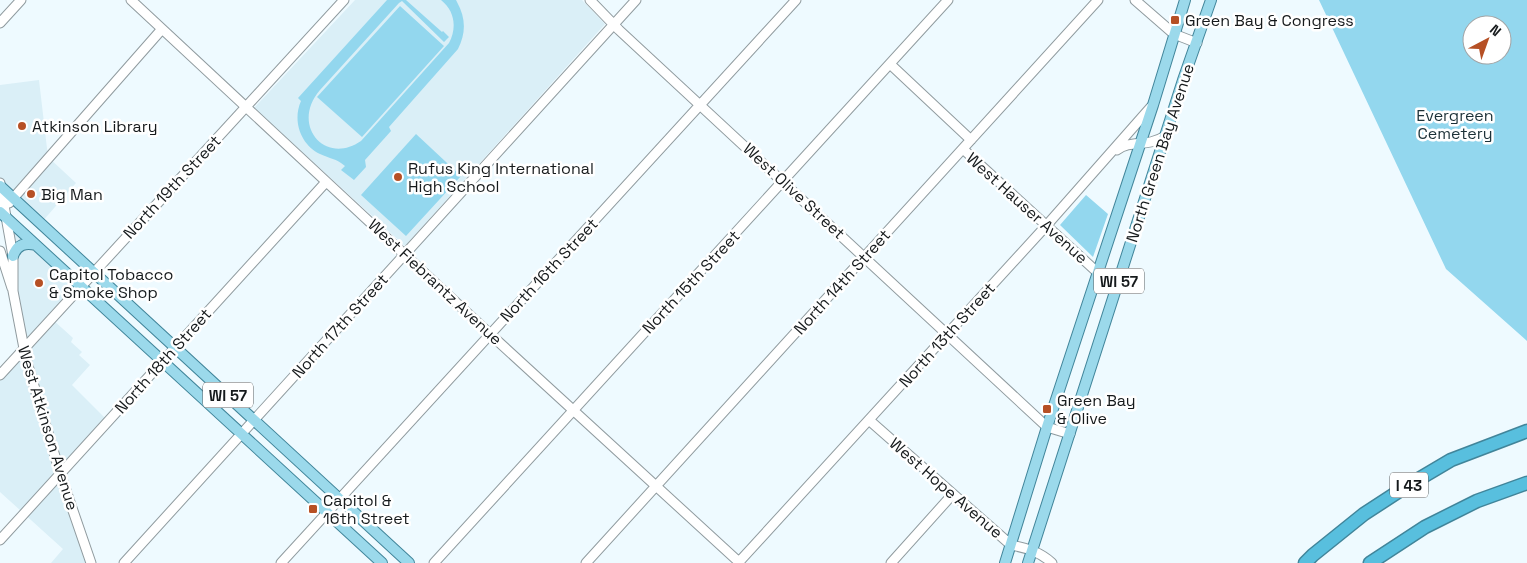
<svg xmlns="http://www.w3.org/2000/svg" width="1527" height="563" viewBox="0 0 1527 563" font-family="'Space Grotesk',sans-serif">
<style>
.built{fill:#daeff7}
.green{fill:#93d7ee;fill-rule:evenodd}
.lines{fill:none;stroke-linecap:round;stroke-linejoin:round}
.minor-casing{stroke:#909b9f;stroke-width:11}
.major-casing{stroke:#41859a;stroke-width:12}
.highway-casing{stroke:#41859a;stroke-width:15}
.minor{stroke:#fff;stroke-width:9}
.major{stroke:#9bd9eb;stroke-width:10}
.highway{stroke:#58bfde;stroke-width:12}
.poi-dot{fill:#b65025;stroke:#fff;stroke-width:2}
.labels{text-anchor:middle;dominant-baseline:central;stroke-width:5;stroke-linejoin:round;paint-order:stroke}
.shield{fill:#fff;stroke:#5c5f60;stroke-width:1}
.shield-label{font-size:15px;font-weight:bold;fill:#161a1c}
.poi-label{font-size:16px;fill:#161a1c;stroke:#fff;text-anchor:start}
.park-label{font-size:16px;fill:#1c3138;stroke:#fff}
.street-label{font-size:16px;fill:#161a1c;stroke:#fff}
</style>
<rect width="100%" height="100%" fill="#eefaff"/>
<path class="built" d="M355 0H582L605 24 405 246 254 108Z
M39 80 48 157 76 183 41 223 0 186V85Z
M1 213 81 286 52 319 73 338 71 342 82 352 79 355 90 365 72 385 108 421 60 473 91 563H51L63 549 0 492V375L25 347Z"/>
<path class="green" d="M387 0H406L442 32 443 31 449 37 444 42 402 1 399 3 320 90C290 125 325 166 361 141L449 43C457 28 455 11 441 0H456L457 2C466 18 466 33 458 49L389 127 391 131 365 160 366 167 354 180 341 170 345 166C336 158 330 159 320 154 301 145 292 121 301 101L298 98Z
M1319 0H1527V341L1446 269ZM1472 25H1502V55H1472Z
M400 6 444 46 362 137 317 97Z
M416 134 461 176 406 236 361 195Z
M1086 195 1108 214 1093 257 1060 225Z"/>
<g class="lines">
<defs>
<path id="minor" d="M131 0 490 334 740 563
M590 0 619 30 1047 427 1070 434
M1135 0 1174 34 1197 43
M0 23 21 0
M890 64 971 140
M963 149 1097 272 1120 278
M1117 150C1131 139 1147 148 1165 136
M0 183 13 256V291L26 359 60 473 91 563
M9 203 162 29
M0 251 12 288
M0 375 344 0
M869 420 1011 545C1027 548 1040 552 1052 563
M0 540 326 182
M124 563 636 0
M281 563 796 0
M434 563 948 0
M586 563 1098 0
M738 563 1046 226 1151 107
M891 563 952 495"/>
<path id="major" d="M0 186 409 563
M0 212 382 563
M13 256C17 245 25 242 36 245
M1005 563 1047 427 1153 105 1185 0
M1028 563 1183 80 1211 0"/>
<path id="highway" d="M1305 563 1313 555 1364 514 1407 486 1451 460 1527 431
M1370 563 1425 527 1477 501 1527 483"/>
</defs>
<use href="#minor" class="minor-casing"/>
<use href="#major" class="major-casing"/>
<use href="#highway" class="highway-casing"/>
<use href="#minor" class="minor"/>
<use href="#major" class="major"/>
<use href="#highway" class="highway"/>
</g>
<g class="poi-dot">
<rect x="1170" y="15" width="10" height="10" rx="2.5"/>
<circle cx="22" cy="126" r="5"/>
<circle cx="398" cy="177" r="5"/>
<circle cx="31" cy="194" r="5"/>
<circle cx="39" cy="283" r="5"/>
<rect x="1042" y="404" width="10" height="10" rx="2.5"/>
<rect x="308" y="504" width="10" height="10" rx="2.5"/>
</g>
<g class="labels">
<g class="shield">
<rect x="1094" y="268.5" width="50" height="25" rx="4"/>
<rect x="203" y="382.5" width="50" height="25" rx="4"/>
<rect x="1390" y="472.5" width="38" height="25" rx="4"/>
</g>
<g class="shield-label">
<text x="1119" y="281">WI 57</text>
<text x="228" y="395">WI 57</text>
<text x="1409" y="485">I 43</text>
</g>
<g class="poi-label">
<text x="1185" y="20">Green Bay &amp; Congress</text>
<text x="32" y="126">Atkinson Library</text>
<text x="408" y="168">Rufus King International<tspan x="408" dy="18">High School</tspan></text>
<text x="41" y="194">Big Man</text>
<text x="49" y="274">Capitol Tobacco<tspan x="49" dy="18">&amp; Smoke Shop</tspan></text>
<text x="1057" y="400">Green Bay<tspan x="1057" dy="18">&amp; Olive</tspan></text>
<text x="323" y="500">Capitol &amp;<tspan x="323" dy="18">16th Street</tspan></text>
</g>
<g class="park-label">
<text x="1455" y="115">Evergreen<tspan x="1455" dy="18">Cemetery</tspan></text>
</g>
<g class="street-label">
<text transform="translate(1160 153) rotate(-72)">North Green Bay Avenue</text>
<text transform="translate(172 187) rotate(-47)">North 19th Street</text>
<text transform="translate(794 191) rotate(43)">West Olive Street</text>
<text transform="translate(1027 208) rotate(42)">West Hauser Avenue</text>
<text transform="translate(549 270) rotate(-47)">North 16th Street</text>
<text transform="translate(435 282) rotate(43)">West Fiebrantz Avenue</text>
<text transform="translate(691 282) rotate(-47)">North 15th Street</text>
<text transform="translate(842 282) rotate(-48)">North 14th Street</text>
<text transform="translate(340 326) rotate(-48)">North 17th Street</text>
<text transform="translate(947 335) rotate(-48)">North 13th Street</text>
<text transform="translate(163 361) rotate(-48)">North 18th Street</text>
<text transform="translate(48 428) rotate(73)">West Atkinson Avenue</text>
<text transform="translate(946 488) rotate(41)">West Hope Avenue</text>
</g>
</g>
<g transform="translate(1487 40) rotate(41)"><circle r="24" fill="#ffffff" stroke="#a2a3a4"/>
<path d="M0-4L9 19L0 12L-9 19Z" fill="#b65025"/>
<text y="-8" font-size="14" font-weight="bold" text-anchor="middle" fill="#161a1c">N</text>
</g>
</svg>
